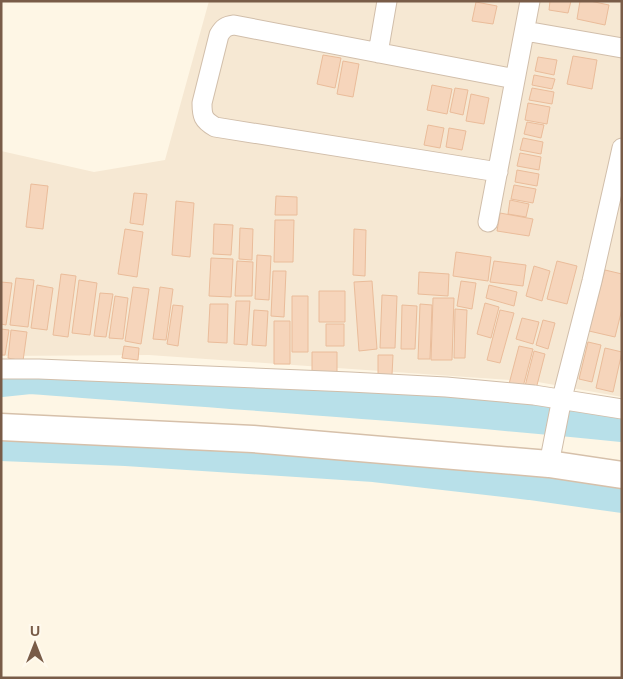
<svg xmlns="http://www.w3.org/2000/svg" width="623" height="679" viewBox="0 0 623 679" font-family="Arial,sans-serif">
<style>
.residential{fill:#f6e8d3}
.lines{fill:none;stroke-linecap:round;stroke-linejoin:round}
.river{stroke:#b8e0e9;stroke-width:32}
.building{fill:#f6d5bb;stroke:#eabc9a}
.street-casing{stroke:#d1beaa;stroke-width:21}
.secondary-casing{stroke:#d6c0aa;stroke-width:29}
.street{stroke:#fff;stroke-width:19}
.secondary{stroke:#fff;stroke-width:26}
</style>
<rect width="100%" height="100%" fill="#fef6e5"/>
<path class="residential" d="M209 1H622V397L538 382 149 355 1 356V151L94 172 165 160Z"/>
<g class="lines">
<path class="river" d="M1 381 30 378C228 393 425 406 622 426
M1 445 126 450 374 466 530 484 622 497"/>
</g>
<path class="building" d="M550 1H571L568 13 549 10Z
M580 1H590L609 5 605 25 577 19Z
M476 2 497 6 493 24 472 21Z
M323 55 341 58 335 88 317 84Z
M573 56 597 60 592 89 567 84Z
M538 57 557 60 554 75 535 71Z
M343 61 359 64 353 97 337 94Z
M534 75 555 79 552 89 532 85Z
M432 85 452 89 447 114 427 110Z
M455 88 468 90 463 115 450 112Z
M532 88 554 92 552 104 529 100Z
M471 94 489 98 484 124 466 121Z
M528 103 550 107 547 124 525 120Z
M527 122 544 125 541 138 524 134Z
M428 125 444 128 440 148 424 145Z
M449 128 466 131 462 150 446 147Z
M523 138 543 142 541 154 520 150Z
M520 153 541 157 539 170 517 166Z
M517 170 539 174 537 186 515 182Z
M31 184 48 186 43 229 26 227Z
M514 185 536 189 533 203 511 199Z
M134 193 147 194 143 225 130 223Z
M276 196 297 197V215H275Z
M510 200 529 204 526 217 508 214Z
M176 201 194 203 190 257 172 255Z
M500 213 533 219 529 236 497 231Z
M275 220H294L293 262H274Z
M214 224 233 225 231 255 213 254Z
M240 228 253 229 252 260 239 259Z
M125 229 143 232 137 277 118 274Z
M354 229 366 230 365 276 353 275Z
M456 252 491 257 488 281 453 276Z
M257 255 271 256 269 300 255 299Z
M211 258 233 259 231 297 209 296Z
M237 261 253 262 252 296H235Z
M494 261 526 265 523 286 490 282Z
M557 261 577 266 567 304 547 299Z
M534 266 550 271 542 301 526 296Z
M605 270 622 274V309L615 337 589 331Z
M273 271H286L284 317 271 316Z
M419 272 449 274 448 296 418 294Z
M61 274 76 276 68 337 53 335Z
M16 278 34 280 28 327 10 325Z
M79 280 97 283 90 335 72 333Z
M372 281 377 349 359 351 354 282Z
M461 281 476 283 472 309 457 306Z
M1 282 12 283 6 325 1 324Z
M37 285 53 288 47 330 31 328Z
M489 285 517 292 514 306 486 298Z
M133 287 149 289 141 344 125 341Z
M160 287 173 289 166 340 153 339Z
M319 291H345V322H319Z
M100 293 113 294 106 337 94 336Z
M382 295 397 296 395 348H380Z
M115 296 128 298 123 339 109 338Z
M292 296H308V352H292Z
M433 298H454L452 360H431Z
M236 301H250L247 345 234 344Z
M485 303 499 307 491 338 477 334Z
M210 304H228L227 343 208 342Z
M420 304 432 305 430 359H418Z
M173 305 183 306 178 346 167 344Z
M402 305 417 306 415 349H401Z
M455 309 467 310 465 358H454Z
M254 310 268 311 266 346 252 345Z
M500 310 514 313 500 363 487 360Z
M522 318 539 322 533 344 516 339Z
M543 320 555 323 548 349 536 345Z
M274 321H290V364H274Z
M326 324H344V346H326Z
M1 329 9 330 5 355H1Z
M11 330 27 332 23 361 8 358Z
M588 342 601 345 592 382 579 379Z
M124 346 139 348 138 360 122 358Z
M519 346 533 349 523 387 509 384Z
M605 348 622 352 613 392 596 388Z
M534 351 545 354 536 389 525 386Z
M312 352H337V373H312Z
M378 355H393L392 375 378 374Z"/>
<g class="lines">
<defs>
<path id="street" d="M525 31 622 48
M378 53 387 1
M498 172 215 127C203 120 202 116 202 103L219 35C223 28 226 26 234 25L515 79
M488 222 530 1
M1 369H39L350 382 446 387 534 395 622 409
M549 464 562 398 592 281 618 166 622 148"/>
<path id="secondary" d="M1 427 253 439 549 464 622 475"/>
</defs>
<use href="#street" class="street-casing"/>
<use href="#secondary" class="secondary-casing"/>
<use href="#street" class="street"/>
<use href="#secondary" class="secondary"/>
</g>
<rect width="623" height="679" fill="none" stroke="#795c48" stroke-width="5"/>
<g transform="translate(35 644)" stroke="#fff9ed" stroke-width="4" paint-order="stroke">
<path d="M0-4L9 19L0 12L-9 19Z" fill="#795c48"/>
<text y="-8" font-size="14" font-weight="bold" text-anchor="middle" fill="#795c48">U</text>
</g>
</svg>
